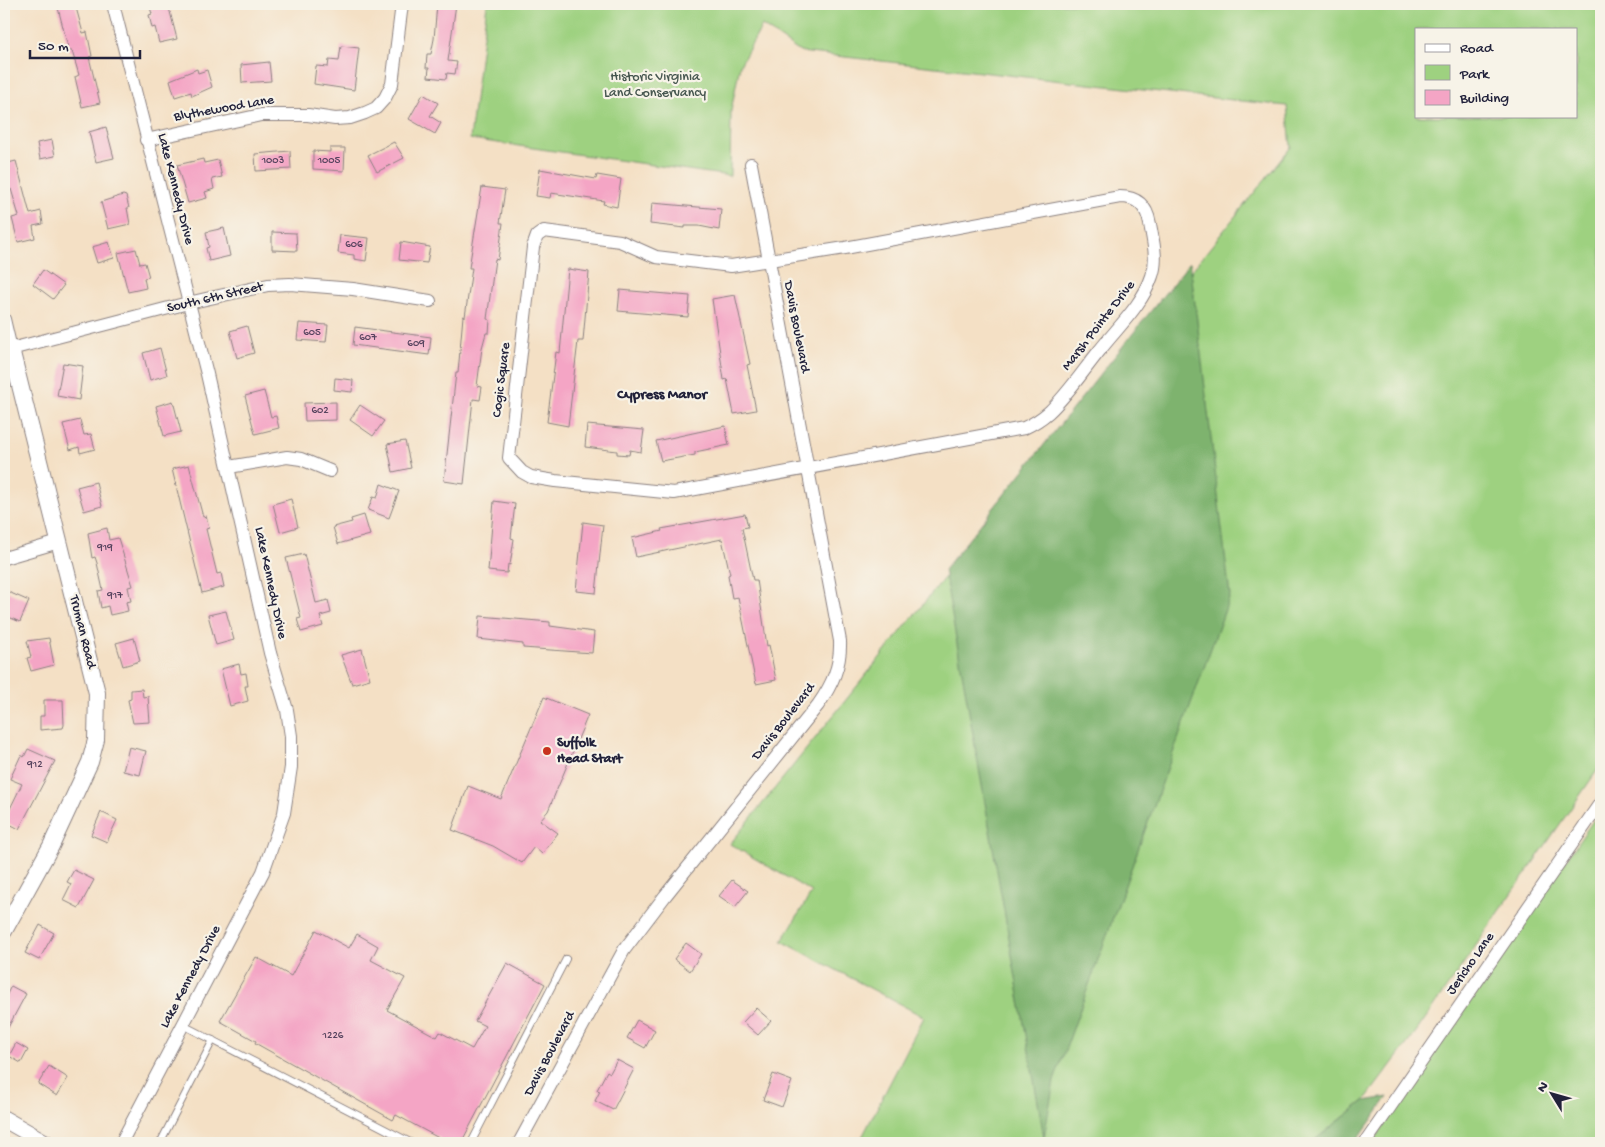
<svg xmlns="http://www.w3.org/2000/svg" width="1605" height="1147" viewBox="0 0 1605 1147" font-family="'Gochi Hand',sans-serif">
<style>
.green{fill:#9ed180;stroke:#607a5e;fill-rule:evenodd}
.forest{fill:#7eb36e;stroke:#506a54}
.building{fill:#f4a5c5}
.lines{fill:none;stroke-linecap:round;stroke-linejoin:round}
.service-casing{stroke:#8b8180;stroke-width:8}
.minor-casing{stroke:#8b8180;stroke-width:14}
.tertiary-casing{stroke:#8b8180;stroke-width:18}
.service{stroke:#fff;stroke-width:6}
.minor{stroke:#fff;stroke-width:12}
.tertiary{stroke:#fff;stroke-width:16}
.poi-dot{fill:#c8321e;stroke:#f7f3e8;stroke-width:2}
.labels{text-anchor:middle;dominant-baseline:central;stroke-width:4.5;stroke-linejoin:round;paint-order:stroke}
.number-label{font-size:11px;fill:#56435e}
.park-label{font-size:14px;fill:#475750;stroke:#f7f3e8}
.street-label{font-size:14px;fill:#22223b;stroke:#f7f3e8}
.poi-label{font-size:14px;font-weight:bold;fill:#22223b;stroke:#f7f3e8;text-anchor:start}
.neighbourhood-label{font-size:15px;font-weight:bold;fill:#22223b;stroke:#f7f3e8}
</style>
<rect width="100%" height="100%" fill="#f7f3e8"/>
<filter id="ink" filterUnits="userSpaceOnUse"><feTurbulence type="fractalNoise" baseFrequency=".02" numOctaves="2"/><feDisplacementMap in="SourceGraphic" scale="10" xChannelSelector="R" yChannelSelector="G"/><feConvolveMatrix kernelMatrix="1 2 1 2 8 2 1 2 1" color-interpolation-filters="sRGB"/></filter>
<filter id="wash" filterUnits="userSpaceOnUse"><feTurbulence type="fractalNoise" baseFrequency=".0096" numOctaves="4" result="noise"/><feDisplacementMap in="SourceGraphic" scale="20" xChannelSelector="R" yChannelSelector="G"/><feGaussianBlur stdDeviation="1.12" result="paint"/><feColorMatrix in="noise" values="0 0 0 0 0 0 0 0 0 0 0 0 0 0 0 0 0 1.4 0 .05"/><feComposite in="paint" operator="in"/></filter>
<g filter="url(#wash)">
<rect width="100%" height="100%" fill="#f4e0c5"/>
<path class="green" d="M487 4H1601V765L1416 1032 1364 1101 1311 1143H859L924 1017 782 941 812 892 730 844 1291 147 1287 106 800 52 762 26 740 65 731 111 730 176 470 139ZM1416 29H1576V116H1416Z
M1601 809V1143H1372Z"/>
<path class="forest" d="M1190 262 1230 596 1054 1081 1044 1137 944 570Z
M1388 1097 1355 1143H1311L1364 1101Z"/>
<g id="blocks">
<path class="building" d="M57 4H75L83 33 87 32 92 56 89 57 100 103 82 107 75 77 79 75 72 51H69Z
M149 4H168L177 39 159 43 155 27 152 28 149 15 152 14Z
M437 4H456L448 61 457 62 455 74 447 73 446 79 428 77 429 68H426L427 54H431L434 39Z
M341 46 359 48 354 90 314 84 316 66 328 67 329 60 339 61Z
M269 62 271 81 242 83 241 65Z
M197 69 198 73 207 70 212 87 192 96 191 92 175 97 170 80Z
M423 94 438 103 430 116 441 123 435 134 409 119Z
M106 127 114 158 96 162 89 132Z
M52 140 55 156 40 159 37 143Z
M394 142 404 158 377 172 368 155Z
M330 148H345L344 171 313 169V151L330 152Z
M290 151 291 169 256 171 255 154Z
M203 159 204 163 218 160 222 177 212 179 214 189 205 192 207 198 188 203 177 165Z
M16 161 30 214 41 211 43 224 33 226 35 238 18 242 12 218 19 216 11 189 6 190 4 182V164Z
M540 169 596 179 597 175 621 179 617 207 603 204 604 201 551 193 550 198 536 196Z
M482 187 505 190 500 223H503L498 260 495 259 487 319 490 320 489 333H486L482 348 477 386 482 387 480 400 473 399 464 484 444 481 456 373H458L463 316 465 317 472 268H469Z
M123 195 126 196 129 208H127L130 224 108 229 101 202Z
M652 203 721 209 719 230 699 226H685V228L650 224Z
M224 228 230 256 209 261 206 248 209 247 206 232Z
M272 232 296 233 297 251 272 250Z
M340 235 369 238 366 261 354 259V255L338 253Z
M109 242 114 258 97 263 92 247Z
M401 242 430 247 427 263 399 260Z
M136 249 140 264 145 263 149 277 144 278 146 288 128 292 118 253Z
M568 269 589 272 583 341H578L568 426 547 422 556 352 560 353Z
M43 270 64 285 53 299 33 284Z
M620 290 690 296 688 317 618 311Z
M735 295 750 364 747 365 756 410 734 414 727 379 724 380 712 299Z
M299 323 328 325 326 342 297 340Z
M247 326 254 353 237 358 230 331Z
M355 327 431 337 429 355 353 345Z
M160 348 167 375 150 380 143 353Z
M63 363 83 366 79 400 57 396Z
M335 378 353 380 352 392 334 390Z
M264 391 271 417 276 416 279 428 255 434 245 396Z
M173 401 181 432 164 436 156 406Z
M336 402V420L305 421 304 403Z
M360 405 384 421 373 436 350 420Z
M80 420 84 435 91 434 95 449 80 453 79 447 70 450 63 424Z
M587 425 644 430 641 452 630 450 629 455 617 454V451L585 447Z
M725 426 729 445 695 452V455L661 461 656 441Z
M405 441 411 468 393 472 387 444Z
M189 465 203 517 206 516 209 528 206 529 217 574 221 573 224 587 202 593 172 469Z
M96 482 102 506 84 511 77 487Z
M381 484 399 491 389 518 368 510 373 497 377 498Z
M291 499 298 527 280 532 273 504Z
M494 501 515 504 511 538 514 539 510 565 508 564 507 573 488 571Z
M745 514 748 527 742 528 753 580H757L767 646 769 645 776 680 756 684 738 597 732 598 728 575 730 574 722 539 636 557 632 538 662 531 661 529Z
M364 515 370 535 338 544 333 527 352 522 351 519Z
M583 522 603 525 596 593 576 591Z
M107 528 109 540 118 538 133 586 128 587 131 601 126 602 128 611 110 615 108 606 101 608 98 591 103 590 97 563 95 557 92 558 88 533Z
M304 554 316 603 328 600 331 613 320 616 323 626 301 632 297 619 301 618 286 558Z
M4 590 29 601 20 622 4 615Z
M226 611 234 640 216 645 208 615Z
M480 616 550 622V626L594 632 592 653 523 648V644L478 639Z
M49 638 54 665 31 671 27 658 31 657 27 641Z
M134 638 140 661 123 666 116 643Z
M362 649 370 679 352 684 341 655Z
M239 664 241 674 246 673 248 686H245L248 701 230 706 221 669Z
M142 689 143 697 148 696 150 722 133 723 128 700 131 699V690Z
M544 697 588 715 548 811 540 820 558 833 542 854 534 847 522 863 493 846 452 830 468 786 501 799Z
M44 700H63L64 725 63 728 40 730V716H44Z
M129 747 146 751 140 775 123 771Z
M28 749 55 761 19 829 4 821 22 784 10 779 21 755 24 757Z
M101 812 117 820 107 842 91 835Z
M74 870 94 880 79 908 63 900 71 884 67 882Z
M732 880 748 891 735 907 719 896Z
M40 925 54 933 39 960 25 953Z
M316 930 349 948 357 934 378 946 371 960 405 978 387 1010 437 1037 440 1032 472 1049 485 1026 475 1021 507 963 545 984 461 1143H448L396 1115 393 1120 255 1043 256 1041 220 1021 256 957 291 976Z
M686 943 701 954 690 971 674 959Z
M11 986 26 994 4 1035V1000Z
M756 1008 771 1021 758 1035 743 1022Z
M637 1020 655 1030 645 1048 627 1038Z
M16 1043 28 1050 21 1063 9 1056Z
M617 1060 634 1069 613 1110 595 1101 600 1091 597 1090 607 1071 610 1073Z
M49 1066 68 1078 57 1096 38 1084Z
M773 1074 792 1081 782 1107 763 1100Z"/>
</g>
</g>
<g filter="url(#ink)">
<use href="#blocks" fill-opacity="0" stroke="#8b8180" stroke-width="1"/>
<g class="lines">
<defs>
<path id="service" d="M183 1025 412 1143
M160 1143 213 1040
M471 1143 566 959"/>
<path id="minor" d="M113 4 207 374 270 653 287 710 291 736V767L284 813 263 872 121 1143
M146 140 261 115H308L335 119 350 118 365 113 376 108 385 98 392 84 402 4
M1120 197C1138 197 1147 207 1150 224 1153 241 1158 259 1152 276 1143 304 1117 328 1100 350 1083 371 1068 394 1049 412 1041 419 1033 424 1024 428L674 493 555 481 531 477 522 472 509 458 533 247 537 236 544 231 620 241 656 257 731 266 845 248Z
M4 319 11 349 188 303 268 285 290 284 353 289 430 301
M229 467 287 457 301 459 330 471
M4 558 59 542
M519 1143 624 950 665 896 818 705C832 685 841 666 840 641L751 164
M1365 1143 1601 802"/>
<path id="tertiary" d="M4 351 11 349 97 693 96 740 90 762 51 846 4 931
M4 1119 46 1143"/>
</defs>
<use href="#service" class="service-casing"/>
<use href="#minor" class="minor-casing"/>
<use href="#tertiary" class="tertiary-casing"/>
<use href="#service" class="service"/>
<use href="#minor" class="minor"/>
<use href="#tertiary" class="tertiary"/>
</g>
</g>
<circle class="poi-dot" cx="547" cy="751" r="5"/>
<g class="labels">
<g class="number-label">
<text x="273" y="161">1003</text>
<text x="329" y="161">1005</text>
<text x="354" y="245">606</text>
<text x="312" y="333">605</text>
<text x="368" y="338">607</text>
<text x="416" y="344">609</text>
<text x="320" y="411">602</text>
<text x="105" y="548">919</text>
<text x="115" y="596">917</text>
<text x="35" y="765">912</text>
<text x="333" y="1036">1226</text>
</g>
<g class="park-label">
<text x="655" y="77">Historic Virginia<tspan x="655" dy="16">Land Conservancy</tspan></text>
</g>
<g class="street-label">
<text transform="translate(224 109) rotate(-10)">Blythewood Lane</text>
<text transform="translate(175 189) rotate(76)">Lake Kennedy Drive</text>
<text transform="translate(215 298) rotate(-13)">South 6th Street</text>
<text transform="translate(1099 326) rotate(-52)">Marsh Pointe Drive</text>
<text transform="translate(796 327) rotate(79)">Davis Boulevard</text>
<text transform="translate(502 380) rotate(-83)">Cogic Square</text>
<text transform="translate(270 583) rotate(78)">Lake Kennedy Drive</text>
<text transform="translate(82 632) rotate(76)">Truman Road</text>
<text transform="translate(784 722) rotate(-52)">Davis Boulevard</text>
<text transform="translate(1471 964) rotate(-55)">Jericho Lane</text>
<text transform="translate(191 977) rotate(-62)">Lake Kennedy Drive</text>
<text transform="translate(550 1054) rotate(-62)">Davis Boulevard</text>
</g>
<g class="poi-label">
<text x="557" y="743">Suffolk<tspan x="557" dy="16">Head Start</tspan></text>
</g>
<g class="neighbourhood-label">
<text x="662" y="395">Cypress Manor</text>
</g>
</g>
<rect width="1605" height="1147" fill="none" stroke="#f7f3e8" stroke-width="20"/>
<rect x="1415" y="28" width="162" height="90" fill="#f7f3e8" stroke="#a29fa3"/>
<rect x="1425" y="44" width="25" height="8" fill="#ffffff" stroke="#a29fa3"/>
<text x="1460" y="52" font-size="15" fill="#22223b">Road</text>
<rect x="1425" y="65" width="25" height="15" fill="#9ed180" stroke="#a29fa3"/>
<text x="1460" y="78" font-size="15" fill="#22223b">Park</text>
<rect x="1425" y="90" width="25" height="15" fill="#f4a5c5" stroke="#a29fa3"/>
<text x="1460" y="102" font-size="15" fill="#22223b">Building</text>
<g transform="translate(1552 1094) rotate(307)" stroke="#f7f3e8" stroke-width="4" paint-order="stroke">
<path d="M0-4L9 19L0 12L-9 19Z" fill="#22223b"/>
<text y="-8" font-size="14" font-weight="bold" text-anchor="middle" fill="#22223b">N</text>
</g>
<path d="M30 50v8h110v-8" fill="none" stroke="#22223b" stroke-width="2.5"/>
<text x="38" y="50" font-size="15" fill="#22223b" stroke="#f7f3e8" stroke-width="4" paint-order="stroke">50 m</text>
</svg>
